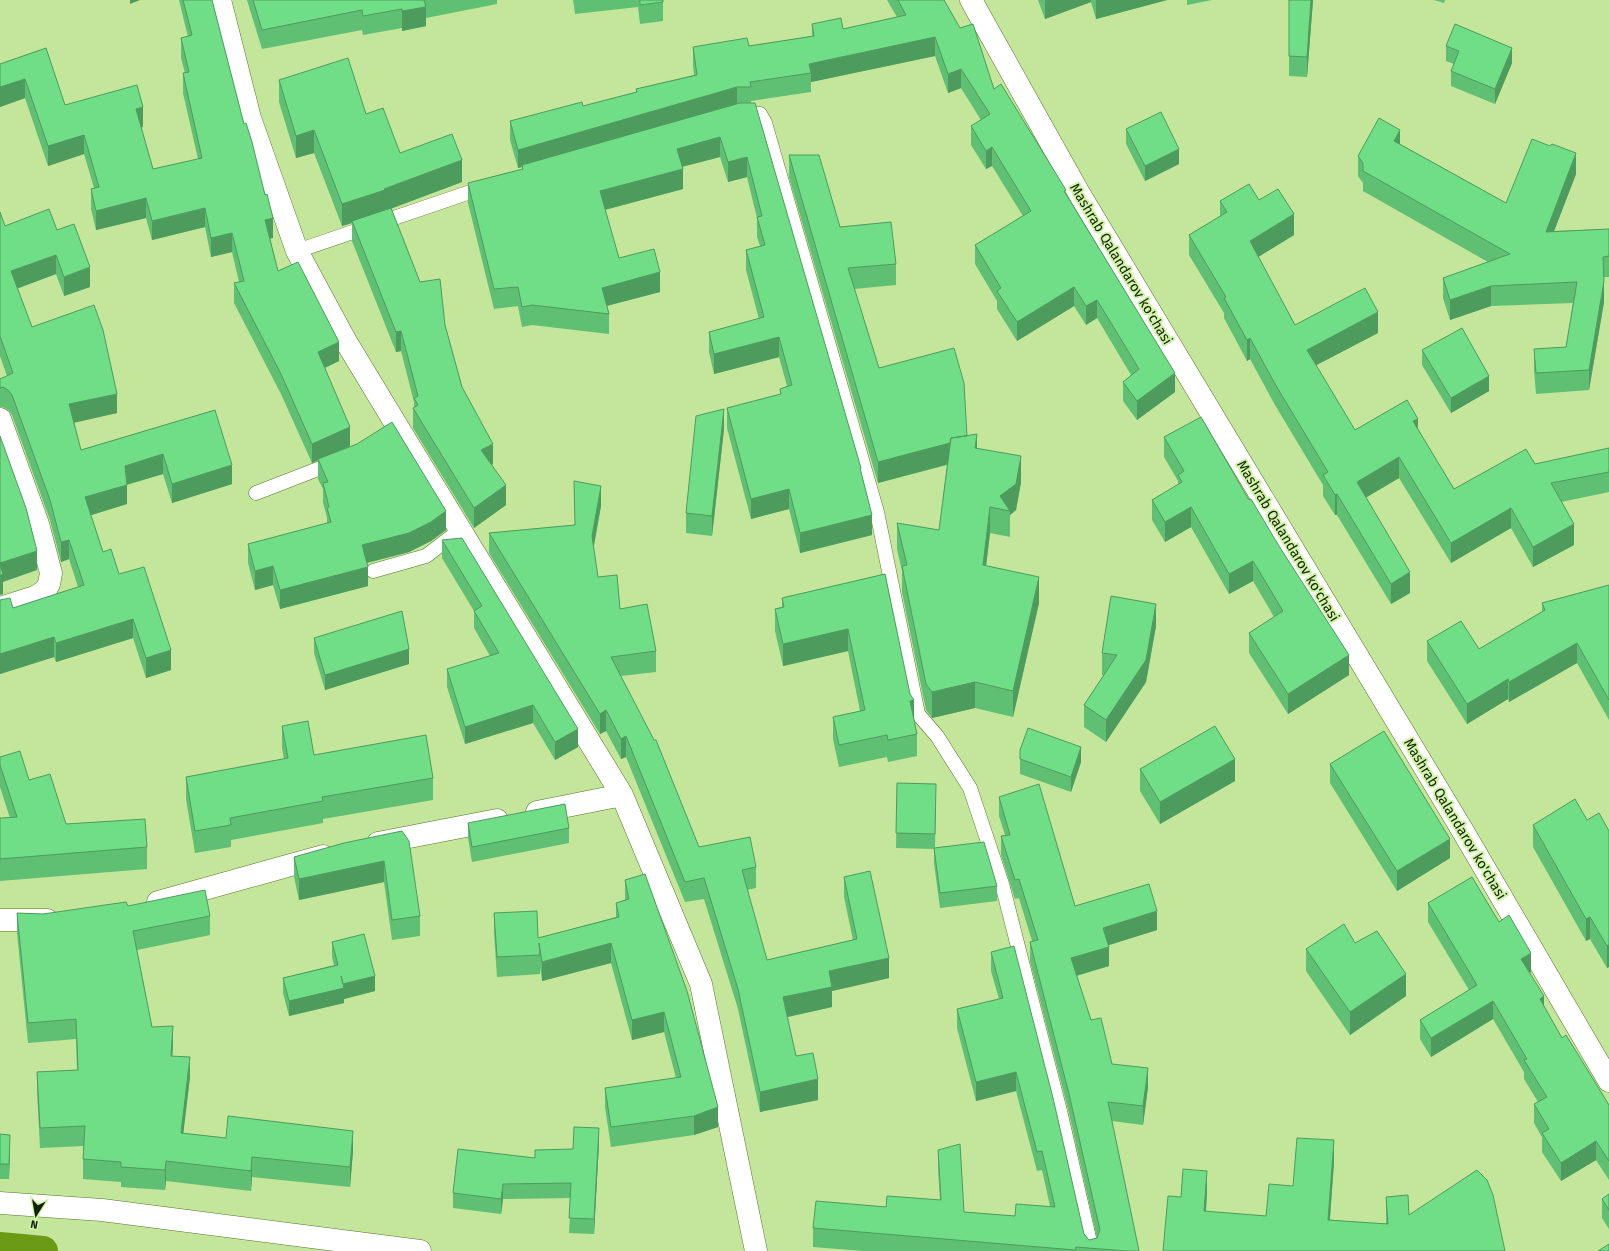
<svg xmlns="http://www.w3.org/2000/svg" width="1609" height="1251" viewBox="0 0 1609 1251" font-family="'Fira Sans',sans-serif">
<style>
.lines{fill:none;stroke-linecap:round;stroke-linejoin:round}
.canal{stroke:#6b9b14;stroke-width:30}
.lane-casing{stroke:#56742b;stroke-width:15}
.street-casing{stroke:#56742b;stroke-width:23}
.secondary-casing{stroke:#56742b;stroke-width:23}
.lane{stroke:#fff;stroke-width:14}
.street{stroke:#fff;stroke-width:22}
.secondary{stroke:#fff;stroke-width:22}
.wall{fill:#5fbf73}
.shaded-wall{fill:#4e9b5e}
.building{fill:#6fde86;stroke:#4e9b5e}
.labels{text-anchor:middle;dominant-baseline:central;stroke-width:4;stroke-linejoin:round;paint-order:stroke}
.street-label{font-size:14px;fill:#142003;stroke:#d0f4a7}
</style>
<rect width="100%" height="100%" fill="#c3e69a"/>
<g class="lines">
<path class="canal" d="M0 1247 43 1251"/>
<defs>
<path id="lane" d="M739 114H760L765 123 877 512 918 714 937 736 970 788 1002 884 1061 1115 1092 1251
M297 251 485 187
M256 493 336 462
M373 571 426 556 460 530"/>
<path id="street" d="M220 0 250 118 297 251 345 340 397 426 622 795 701 984 756 1251
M0 419 38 524 51 573 49 584 45 591 35 597 0 608
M537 812 622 795
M378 843 497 820
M158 902 323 856
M0 920H47
M0 1203 102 1210 420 1251"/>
<path id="secondary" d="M971 0 1080 195 1464 833 1609 1081"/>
</defs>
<use href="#lane" class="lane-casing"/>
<use href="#street" class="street-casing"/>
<use href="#secondary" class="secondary-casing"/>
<use href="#lane" class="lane"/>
<use href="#street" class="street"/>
<use href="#secondary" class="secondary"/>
</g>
<path class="wall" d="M179 0H212L273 238H270L278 271 339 361 325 368 350 446 339 451 446 530 431 541 409 552 367 563 368 586 280 609 273 585 255 590 248 563V544L327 523V517L323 503V489L318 479V460L312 463 281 394 234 303V283L239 282 232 252 211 257 205 227 152 240 146 218 96 230 91 209V189L94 188 84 154 48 166 25 98 0 107V64L46 48 65 105 143 127H141L153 169 198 159 183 93V73H185L181 58V38L188 37Z
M247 0H497V4L426 18V26L402 31V28L363 35 362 30 262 49Z
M573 0H663V21L640 24 638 7 575 14Z
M887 0H944L994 89 1066 195 1175 392 1137 420 1123 401V382L1131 375 1097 318 1086 325 1074 306 1017 341 997 309V301L975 264V245L1023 216 992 166 986 169 971 145V126L981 120 961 88 948 93 935 56 811 82V92L751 101V103L861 474 872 535 800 553 789 509 751 519 727 428V408L780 394V389L787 386 779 357 714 374 709 352V332L759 319 746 270V250L760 246 757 237V218L747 177 728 182 720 157 682 167 683 189 605 210 619 258 660 292 607 306 609 314V334L532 325 522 327 518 306 494 309 468 203V183L522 169V167L518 168 510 140V121L583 106 636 92V89L694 75 693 66V47L749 46 812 36V24L843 29 897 17Z
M1038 0H1167L1096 19 1091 2 1045 19Z
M1187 0H1212L1187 5Z
M1289 0H1313L1307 77 1289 76Z
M1434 0H1445L1444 3Z
M1446 46 1512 63 1495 104 1451 86V71L1454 64 1446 61Z
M279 80 366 114 400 153 462 182 391 208 420 282 445 325 462 387 493 464 491 465 506 505 474 528 413 428V408L414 407V402L401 351 396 352 352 241V223L342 226 314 153 296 158 279 102Z
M1126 129 1179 164 1145 181 1126 144Z
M1400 144 1506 203 1576 174 1554 231 1609 229V277H1604V302L1589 390 1536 394 1534 370V349L1566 347 1573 303 1491 306 1450 320 1443 298V278L1488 262 1363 191V183L1358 176V156Z
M789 155 840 227 896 264V285L854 289 879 368 967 436 977 448 1021 482 1016 510 1010 515V537L990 533 986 566 1039 603 1013 717 975 708 932 718 926 710 902 592V571L897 549V523L939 530 947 465 878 483 789 177Z
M1259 200 1294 235 1258 257 1295 325 1378 333 1316 365 1355 430H1418L1454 489 1535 464 1609 448V492L1561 502 1574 545 1533 567 1511 528 1451 563 1399 478 1366 497 1410 593 1391 604 1337 515H1335L1323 496V485L1275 405 1250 359 1247 361 1224 318V313L1189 255V235L1220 216V201Z
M0 212 5 226 57 230 90 287 64 296 56 274 17 288 32 327 117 413 74 422 81 450 215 410 232 484 172 503 163 474 127 485V504L91 515 103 552 119 574 171 670 146 678 133 638 56 662 54 657 0 674V600L13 608 78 587 69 559 61 562 50 520 12 415 8 410 3 407H0V379L7 376 0 356Z
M1422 350 1489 391 1451 413 1422 365Z
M724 429 712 536 686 533V513Z
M1164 437 1349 675 1288 714 1249 653V633L1274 617 1253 581 1229 594 1191 527 1165 542 1152 520V500L1178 485V481L1164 457Z
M601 506 593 547 598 577 620 609 656 651V672L621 676 699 847 756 867V888L747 890 767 960 853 940 844 897V877L889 978 832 991V1007L787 1017 796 1056 818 1100 760 1112 738 1009 704 899 685 902 626 757 621 759 606 731 600 734 489 553V533L574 525Z
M442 540 578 747 555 760 533 723 465 744 447 687V669L490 656 474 628V611L442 558Z
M885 574 917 734V756L888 762 887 757 839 767 833 739V717L860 711 848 651 783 666 775 631V609L782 607V598Z
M1609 585V720L1577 663 1509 702 1508 699 1467 724 1427 661V641L1479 649 1542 612V603Z
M1156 626 1146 682 1106 742 1084 727V705L1104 675H1102V653Z
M314 638 409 664 325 690 314 653Z
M282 726 314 755 433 778V800L323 819V823L231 840V847L195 853 186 799V777L284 759 282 748Z
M1020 750 1081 762 1071 792 1020 774Z
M0 757 29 780 66 824 147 847V869L0 881V818H10L0 787Z
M1330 764 1450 858 1397 891 1330 783Z
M1140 769 1235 781 1160 824 1140 791Z
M897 783 936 799 935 848 997 886V901L940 908 934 863V849L896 848Z
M999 797 1075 906 1157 930 1108 945 1109 966 1077 976 1091 1020 1112 1064 1148 1087 1143 1125 1112 1121 1139 1251H863L813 1247V1228L886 1207 940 1200 938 1169V1150L964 1212 1015 1216 1050 1206 1042 1170 1037 1171 1016 1091 976 1101 957 1028V1009L999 999 991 971V952L1084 1234 1089 1240 1097 1238 1069 1113 1030 961V942L1032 941 1019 898 1015 899 1001 855V836L1005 835 999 816Z
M1587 820 1609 831V967L1607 968 1590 939 1586 941 1533 847V825Z
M468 823 569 828V843L472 862 468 838Z
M402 831 420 916V936L392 940 384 882 299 900 294 877V857Z
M625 880 718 1127 694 1135 611 1147 605 1107V1088L676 1078 664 1032 632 1040 611 963 542 981 540 967V974L497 977 494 933V913L538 938 616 917V903L625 900Z
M1428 903 1499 922 1531 972 1529 973 1544 1006 1562 1038 1609 1105V1180L1596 1160 1561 1181 1542 1152V1137L1534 1123V1104L1538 1102 1524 1079V1072L1493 1019 1431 1057 1420 1039V1020L1469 990 1428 922Z
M128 906 210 916V935L137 950 152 1027 173 1046 172 1056 190 1077 183 1133 226 1138 353 1151 350 1187 252 1177 251 1191 166 1181 165 1190 121 1187V1182L83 1179V1159L84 1146 40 1148 37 1092V1072L77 1070 76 1039 28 1043 17 933V913L43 914Z
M332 942 375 991 344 999V1003L289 1016 283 993V978L334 965 332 957Z
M1355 943 1406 996 1350 1035 1306 971V949Z
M0 1134 10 1150 9 1179H0Z
M599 1143 594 1234 569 1233 571 1198 503 1199 501 1214 453 1208V1193L535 1158Z
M1334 1162 1330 1220 1386 1224V1197L1409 1215 1505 1249 1163 1251 1181 1197 1207 1193 1206 1212 1266 1216 1293 1186Z
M1609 1194V1229L1602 1218V1199Z"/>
<path class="shaded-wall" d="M130 0H140L130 4Z
M1045 0H1091V2L1045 19Z
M1096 0H1167L1096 19Z
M1311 0H1313L1307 77V57Z
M426 7V26L402 31V11Z
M935 37V56L811 82V73L809 64Z
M1512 48V63L1495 104V89Z
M961 69V88L948 93V74Z
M25 79V98L0 107V87Z
M737 87V106L522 165V167L518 168V150Z
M143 107V127L136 129V109Z
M314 130V153L296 158V136Z
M1400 130V150L1394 141Z
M84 135V154L48 166V146Z
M720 137V157L677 168V149Z
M992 147V166L986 169V151Z
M1179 149V164L1145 181V166Z
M1576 153V174L1546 252V232Z
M747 157V177L728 182V162Z
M462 160V182L385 211 352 221V223L342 226V204Z
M683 169V189L600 211V191Z
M146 198V218L96 230V211Z
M205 208V227L152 240V221Z
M1294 214V235L1250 262V241Z
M273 218V238L265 240V220Z
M232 233V252L211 257V238Z
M56 255V274L11 291V271Z
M90 267V287L64 296V277Z
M660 272V292L602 307V288Z
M1604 281V302L1589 390V370Z
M1491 286V306L1450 320V300Z
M1074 287V306L1017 341V322Z
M1097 300V318L1086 325V306Z
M1378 312V333L1307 370V350Z
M401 331V351L396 352V332Z
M779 337V357L714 374V354Z
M1250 338V359L1247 361V340Z
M339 342V361L318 371V352Z
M1175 373V392L1137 420V401Z
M1489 376V391L1451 413V398Z
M117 394V413L69 424V404Z
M724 409V429L712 536V516Z
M1418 419V439L1413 421Z
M350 427V446L312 463V444Z
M977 434V460L975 448Z
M967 438V459L878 483V462Z
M493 444V464L481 470V450Z
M163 454V474L125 485V466Z
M1021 456V482L1016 510 1010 515V511L1000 496Z
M1399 457V478L1357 503V482Z
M232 465V484L172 503V484Z
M127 485V504L85 517V497Z
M506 485V505L474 528V508Z
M601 486V506L592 557V536Z
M789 489V509L751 519V499Z
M1337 494V515H1335V495Z
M990 507V533L983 591V565Z
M1191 507V527L1165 542V522Z
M1511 508V528L1451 563V543Z
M446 511V530L431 541 409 552 362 564V545Z
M872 515V535L800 553V533Z
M1574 524V545L1533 567V547Z
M69 540V559L61 562V542Z
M37 551V570L3 582V594L0 595V563Z
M1253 561V581L1229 594V574Z
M273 566V585L255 590V571Z
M368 567V586L280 609V590Z
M1410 572V593L1391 604V584Z
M1039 577V603L1013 717V691Z
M1156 604V626L1146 682 1106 742V720Z
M133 619V638L56 662V643Z
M848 629V651L783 666V644Z
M54 637V657L0 674V654Z
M1577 643V663L1509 702V682Z
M409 649V664L325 690V675Z
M171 650V670L146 678V658Z
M1349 655V675L1288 714V694Z
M1508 679V699L1467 724V704Z
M975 682V708L932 718V692Z
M914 700V722L910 701Z
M533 705V723L465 744V727Z
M606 710V731L600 734V714Z
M578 729V747L555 760V742Z
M626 736V757L621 759V739Z
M1081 747V762L1071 792V777Z
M1235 759V781L1160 824V802Z
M1450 839V858L1397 891V871Z
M384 861V882L299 900V879Z
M1157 911V930L1103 947V928Z
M1590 917V939L1586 941V919Z
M611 943V963L542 981V962Z
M1609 945V967L1607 968V946Z
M1109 947V966L1071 977V958Z
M1531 953V972L1521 978V959Z
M889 958V978L832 991V1007L783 1018V997L829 971Z
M1406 974V996L1350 1035V1012Z
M375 976V991L344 999V1003L289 1016V1001L343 984Z
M1544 996V1015L1540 999Z
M1493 1001V1019L1431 1057V1038Z
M664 1012V1032L632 1040V1020Z
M173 1026V1046L171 1076V1056Z
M190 1057V1077L181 1153V1133Z
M1148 1068V1087L1143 1125V1106Z
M1016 1072V1091L976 1101V1082Z
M818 1079V1100L760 1112V1092Z
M718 1107V1127L694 1135V1116Z
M599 1128V1143L594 1234V1219Z
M353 1131V1151L350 1187V1167Z
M10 1135V1150L9 1179V1164Z
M1334 1140V1162L1328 1242V1220Z
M1596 1141V1160L1561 1181V1163Z
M252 1157V1177L251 1191V1171Z
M166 1161V1181L165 1190V1170Z
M1207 1171V1193L1204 1234V1211Z
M503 1184V1199L501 1214V1199Z"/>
<path class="building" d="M183 0H212L244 124 246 123 252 142 265 195 267 194 273 218 265 220 278 271 298 262 339 342 318 352 350 427 312 444 281 374 234 283 244 281 232 233 211 238 205 208 152 221 146 198 96 211 91 189 99 187 84 135 48 146 25 79 0 87V64L46 48 65 105 137 85 143 107 136 109 153 169 202 158 183 73 189 72 181 38 192 35Z
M253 0H424L426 7 402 11V9L363 16 362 10 262 30Z
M640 0H663V2L640 5Z
M898 0H944L960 28 973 24 994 89 1001 84 1066 190 1064 191 1175 373 1137 401 1123 382 1139 369 1097 300 1086 306 1074 287 1017 322 997 291 1001 288 975 245 1031 211 992 147 986 151 971 126 990 114 961 69 948 74 935 37 809 64 811 73 750 82 751 87H737L518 150 510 121 582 102 583 106 637 92 636 89 697 75 693 47 747 38 749 46 814 36 812 24 841 18 843 29 906 15Z
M1289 0H1311L1307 57 1289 56Z
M1455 24 1512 48 1495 89 1451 71 1459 51 1446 46Z
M348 58 366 114 383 108 400 153 452 134 462 160 384 189 385 190 342 204 314 130 296 136 279 80Z
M740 103H755L861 468H860L872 515 800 533 789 489 751 499 727 408 781 394 780 389 792 385 779 337 714 354 709 332 764 317 746 250 765 245 757 217 762 216 747 157 728 162 720 137 677 149 683 169 600 191 619 258 654 249 660 272 602 288 609 314 532 305 522 307 518 287 494 289 468 183 523 169 522 165Z
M1161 112 1179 149 1145 166 1126 129Z
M1379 118 1400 130 1394 141 1506 203 1532 139 1550 146 1552 144 1576 153 1546 232 1609 229V256L1603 257 1604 281 1589 370 1536 373 1534 349 1566 347 1577 282 1491 286 1450 300 1443 278 1510 254 1363 171V163L1358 156Z
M789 155H819L840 227 891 222 896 264 848 268 879 368 954 348 964 383 967 436 951 438 950 443 878 462Z
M1249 184 1259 200 1278 189 1294 214 1250 241 1295 325 1365 288 1378 312 1307 350 1355 430 1407 400 1418 419 1413 421 1454 489 1526 449 1535 464 1609 448V472L1551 483 1574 524 1533 547 1511 508 1451 543 1399 457 1357 482 1410 572 1391 584 1337 494 1335 495 1323 475 1328 472 1275 384 1250 338 1247 340 1224 298 1226 297 1189 235 1227 212 1220 201Z
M391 208 420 282 440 279 445 325 462 387 493 444 481 450 506 485 474 508 413 408 418 405 414 398 418 396 401 331 396 332 352 221Z
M49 209 57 230 74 224 90 267 64 277 56 255 11 271 32 327 94 305 103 330 117 394 69 404 81 450 215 410 232 465 172 484 163 454 125 466 127 485 85 497 103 552 111 549 119 574 144 567 171 650 146 658 133 619 56 643 54 637 0 654V600L10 598 13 608 84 585 69 540 61 542 50 500 12 395 8 390 3 387 0 388V379L13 373 0 336V212L5 226Z
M1462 328 1489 376 1451 398 1422 350Z
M724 409 712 516 686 513 696 416Z
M1201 417 1249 500 1251 499 1279 546 1349 655 1288 694 1249 633 1283 611 1253 561 1229 574 1191 507 1165 522 1152 500 1182 482 1178 475 1184 471 1164 437Z
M392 422 446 511 431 522 409 533 362 545 368 567 280 590 273 566 255 571 248 544 331 522 327 508 329 507 323 483 328 482 318 459 357 444Z
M977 434 975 448 1021 456 1016 484 1000 496 1010 511 990 507 983 565 1039 577 1013 691 975 682 932 692 926 684 902 566 907 565 897 523 939 530 951 438Z
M0 436 26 508 37 551 0 563Z
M574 481 601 486 592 536 598 577 617 575 620 609 647 604 656 651 611 657 654 740H656L699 847 750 837 756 867 742 870 767 960 857 939 844 877 870 871 889 958 829 971 832 987 783 997 796 1056 813 1053 818 1079 760 1092 738 989 704 878 685 882 626 736 621 739 606 710 600 714 489 533 575 525Z
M462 538 578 729 555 742 533 705 465 727 447 669 499 653 474 611 482 606 442 540Z
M0 565 3 574 0 576Z
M885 574 910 694 914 700 910 701 917 734 888 740 887 735 839 745 833 717 865 710 848 629 783 644 775 609 784 607 782 598Z
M1609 585V700L1577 643 1509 682 1508 679 1467 704 1427 641 1461 621 1479 649 1545 610 1542 603Z
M1111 596 1156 604 1146 660 1106 720 1084 705 1117 655 1102 653Z
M402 611 409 649 325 675 314 638Z
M308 721 314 755 426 735 433 778 322 797 323 801 230 818 231 825 195 831 186 777 288 758 282 726Z
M1215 726 1235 759 1160 802 1140 769Z
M1028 728 1081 747 1071 777 1020 759V750Z
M1384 731 1450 839 1397 871 1330 764Z
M20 751 29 780 50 774 66 824 145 819 147 847 0 859V818L17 817 0 765V757Z
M897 783 936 784 935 834 896 833Z
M1039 784 1075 906 1149 884 1157 911 1103 928 1109 947 1071 958 1091 1020 1101 1018 1112 1064 1148 1068 1143 1106 1108 1102 1139 1251H1126L1076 1247 1075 1250 813 1228 816 1201 886 1207 887 1196 941 1200 938 1150 960 1144 964 1212 1015 1216 1016 1204 1055 1207 1042 1151 1037 1152 1016 1072 976 1082 957 1009 1003 998 991 952 1014 946 1053 1098 1084 1234 1089 1240 1097 1238 1100 1230 1069 1094 1030 942 1038 940 1019 879 1015 880 1001 836 1010 835 999 797Z
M1575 799 1587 820 1599 813 1609 831V945L1607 946 1590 917 1586 919 1533 825Z
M565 804 569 828 472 847 468 823Z
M402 831 409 841 420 916 392 920 384 861 299 879 294 857 344 843Z
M984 842 997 886 940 893 934 848Z
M645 874 687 991 718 1107 694 1116 611 1127 605 1088 681 1077 664 1012 632 1020 611 943 542 962 539 943 540 955 497 957 494 913 537 911 538 938 619 917 616 903 629 899 625 880Z
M1472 877 1499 922 1509 915 1531 953 1521 959 1544 996 1540 999 1562 1038 1566 1035 1609 1105V1161L1596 1141 1561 1163 1542 1133 1549 1129 1534 1104 1547 1097 1524 1060 1527 1059 1493 1001 1431 1038 1420 1020 1477 985 1428 903Z
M205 890 210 916 133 931 152 1027 173 1026 171 1056 190 1057 181 1133 226 1138 228 1116 353 1131 350 1167 252 1157 251 1171 166 1161 165 1170 121 1167V1162L83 1159 85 1126 40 1128 37 1072 78 1070 76 1019 28 1023 17 913 43 914 126 902 128 906Z
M1344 924 1355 943 1377 931 1406 974 1350 1012 1306 949Z
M364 934 375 976 343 984 341 976 344 988 289 1001 283 978 338 965 332 942Z
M574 1127 599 1128 594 1219 569 1218 571 1183 503 1184 501 1199 453 1193 458 1149 535 1158V1150L573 1149Z
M0 1134 10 1135 9 1164H0Z
M1297 1138 1334 1140 1328 1220 1388 1224 1386 1197 1408 1195 1409 1215 1477 1170 1487 1180 1493 1195 1505 1251H1163L1168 1196 1181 1197 1183 1169 1207 1171 1204 1211 1266 1216 1269 1184 1293 1186Z
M1609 1194V1210L1602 1199Z
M1609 1244V1251H1598Z"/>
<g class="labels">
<g class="street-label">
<text transform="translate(1121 264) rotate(59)">Mashrab Qalandarov ko'chasi</text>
<text transform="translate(1288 541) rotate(59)">Mashrab Qalandarov ko'chasi</text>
<text transform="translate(1455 819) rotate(59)">Mashrab Qalandarov ko'chasi</text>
</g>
</g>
<g transform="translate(36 1215) rotate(191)" stroke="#d0f4a7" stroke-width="3" paint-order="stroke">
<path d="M0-3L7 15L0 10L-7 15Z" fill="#142003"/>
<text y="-6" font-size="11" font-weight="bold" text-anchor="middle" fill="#142003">N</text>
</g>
</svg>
